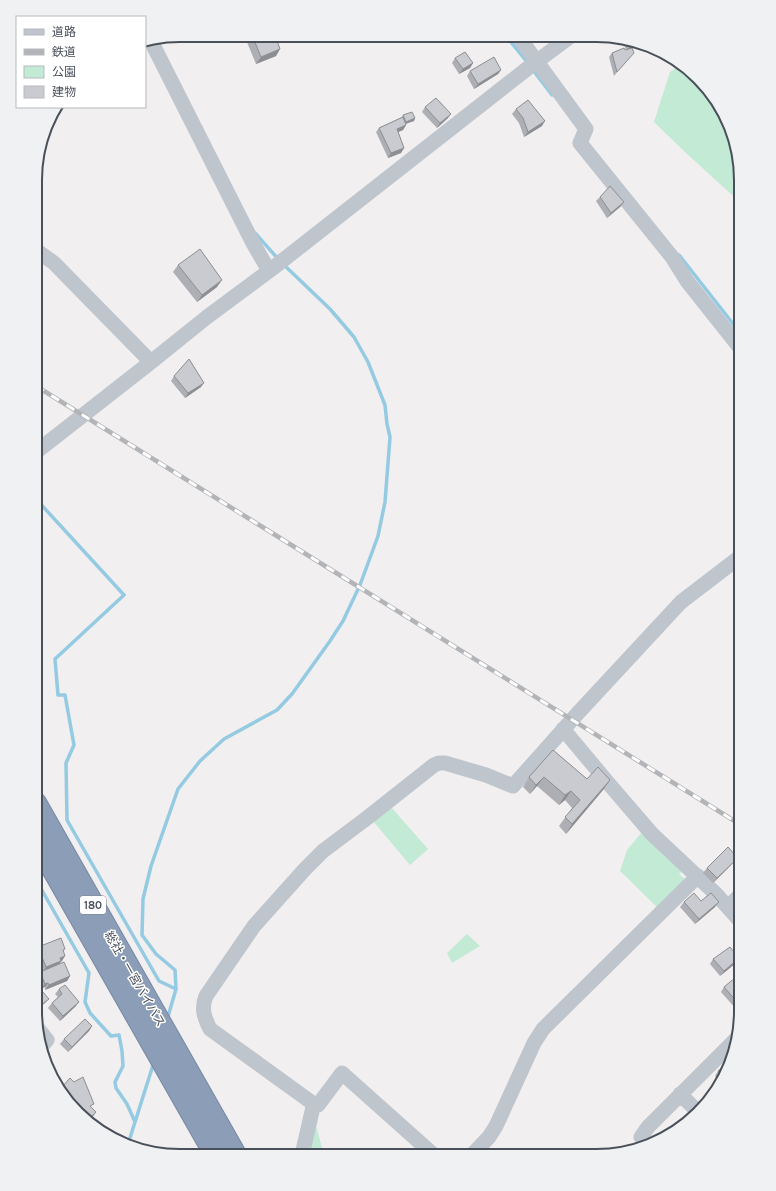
<svg xmlns="http://www.w3.org/2000/svg" width="776" height="1191" viewBox="0 0 776 1191" font-family="Karla,'Noto Sans JP',sans-serif">
<style>
.green{fill:#c2ead5}
.lines{fill:none;stroke-linecap:round;stroke-linejoin:round}
.stream{stroke:#94cae2;stroke-width:3.5}
.highway-casing{stroke:#7788a4;stroke-width:24}
.minor{stroke:#bfc5cc;stroke-width:15}
.highway{stroke:#8c9db8;stroke-width:22}
.rail-casing{stroke:#b2b4b8;stroke-width:4.5}
.rail{stroke:#fff;stroke-width:3;stroke-dasharray:9;stroke-linecap:butt}
.wall{fill:#adafb4}
.shaded-wall{fill:#8d8e92}
.building{fill:#c9cbd1;stroke:#8d8e92}
.labels{text-anchor:middle;dominant-baseline:central;stroke-width:3;stroke-linejoin:round;paint-order:stroke}
.shield{fill:#fff;stroke:#80848c;stroke-width:1}
.shield-label{font-size:11px;font-weight:bold;fill:#49505a}
.street-label{font-size:12px;fill:#49505a;stroke:#fff}
.rim{fill:none;stroke:#49505a;stroke-width:2}
</style>
<rect width="100%" height="100%" fill="#f1efef"/>
<path class="green" d="M681 64 684 65 730 125 741 180V196L732 195 685 152 654 122 670 72Z
M391 807 428 849 410 865 373 821Z
M643 831 684 870 679 874 688 882 660 910 620 871 627 850Z
M467 934 480 946 452 963 447 953Z
M317 1115 316 1126 324 1155H306Z"/>
<g class="lines">
<path class="stream" d="M506 36 528 63
M533 70 552 95
M255 233 279 260
M679 255 741 334
M36 499 124 595 55 659 58 695H65L74 745 66 763 67 820 159 981 176 989
M35 878 89 973 85 1002 90 1013 111 1036 119 1035 122 1051 123 1066 115 1082 116 1088 127 1104 135 1122
M167 1020 176 989 175 970 156 954 142 935 143 899 151 866 178 789 200 761 224 739 277 710 292 694 330 641 343 621 360 585 378 536 385 502 390 437 387 424 385 405 368 362 354 337 330 309 283 264
M129 1141 154 1062"/>
<defs>
<path id="highway" d="M35 803 235 1155
M35 837 216 1155"/>
</defs>
<use href="#highway" class="highway-casing"/>
<path class="minor" d="M518 36 586 129 580 143 672 257 687 281 741 349
M151 41 253 243 269 271
M36 250 54 263 151 362
M36 452 151 362 207 317 273 268 528 68 571 36
M563 729 609 784 652 834 716 894 741 922
M728 907 741 894
M39 1030 47 1040 42 1046
M680 1094 696 1110
M313 1107 318 1105 342 1073 435 1156
M649 1145 641 1137 648 1127 737 1038
M302 1155 313 1107 311 1102 210 1029C204 1017 201 1008 206 996L254 926 305 869 323 851 367 818 434 765 439 763H445L486 775 513 786 578 713 681 602 741 556
M471 1156 489 1137 496 1126 534 1043 543 1029 698 876"/>
<use href="#highway" class="highway"/>
<defs>
<path id="rail" d="M36 386 741 825"/>
</defs>
<use href="#rail" class="rail-casing"/>
<use href="#rail" class="rail"/>
</g>
<path class="wall" d="M244 35H275L280 49 276 56 256 64Z
M622 39 638 46 632 48 630 57 614 76 609 57 612 53 626 50Z
M455 58 473 63 470 68 459 74 452 63Z
M501 70 498 74 474 89 467 76 470 71Z
M425 107 448 118 437 128 422 112Z
M516 109 542 126 524 137 519 123 512 114Z
M403 115 415 118 414 121 406 124V125L403 130 398 132 404 148 401 153 388 158 376 132 379 128 402 117Z
M600 197 624 202 620 207 607 218 596 201Z
M178 265 217 287 197 302 173 272Z
M174 376 201 387 185 398 171 381Z
M553 750 587 779 610 780 603 790 566 834 559 826 572 808 565 800 559 805 537 786 530 794 523 787 529 777Z
M738 858 713 883 703 873 707 868Z
M701 901 715 907 695 924 680 907 684 902Z
M38 947 63 952 62 961 59 964 70 976 67 981 45 990V987L42 988 37 976 40 972 43 971 35 952V951Z
M713 959 736 963 720 976 710 964Z
M724 987 741 1004 736 1009 721 992Z
M59 989 76 1006 60 1021 48 1008 52 1003 58 997 55 994Z
M741 1009V1014L739 1012Z
M92 1026 89 1031 68 1052 60 1044 64 1039Z
M732 1060 720 1082 715 1076 718 1071Z
M74 1082 91 1107 96 1112 89 1122 62 1087Z"/>
<path class="shaded-wall" d="M634 44 638 46 627 51 630 46Z
M280 49 276 56 256 64 261 57Z
M473 63 470 68 459 74 463 69Z
M501 70 498 74 474 89 478 84Z
M451 114 448 118 437 128 440 123Z
M415 118 414 121 404 124 406 122Z
M545 121 542 126 524 137 528 132Z
M406 125 403 130 394 134 397 129Z
M404 148 401 153 388 158 391 153Z
M624 202 620 207 607 218 611 213Z
M222 280 217 287 197 302 202 295Z
M204 383 201 387 185 398 188 393Z
M544 777 537 786 530 794 536 785Z
M610 780 603 790 566 834 572 824Z
M571 791 565 800 559 805 565 795Z
M738 858 713 883 717 878Z
M719 902 715 907 695 924 699 919Z
M65 956 62 961 57 963 60 958Z
M739 958 736 963 720 976 724 971Z
M61 961 58 966 43 972 46 967Z
M70 976 67 981 45 990 49 985Z
M48 983 45 987 42 988 45 984Z
M49 999 45 1003 35 1012V1011L36 1009Z
M79 1002 76 1006 60 1021 63 1016Z
M92 1026 89 1031 68 1052 72 1047Z
M96 1112 91 1119 89 1122 88 1121 90 1118Z"/>
<path class="building" d="M252 35H275L280 49 261 57Z
M628 42 634 44 630 46Z
M624 48 625 50 632 48 634 53 617 72 612 53Z
M465 52 473 63 463 69 455 58Z
M494 57 501 70 478 84 470 71Z
M436 98 451 114 440 123 425 107Z
M528 100 545 121 528 132 523 118 516 109Z
M412 112 415 118 406 122 403 115Z
M403 117 406 125 397 129 404 148 391 153 379 128Z
M610 186 624 202 611 213 600 197Z
M200 249 222 280 202 295 178 265Z
M189 359 204 383 188 393 174 376Z
M553 750 587 779 598 767 610 780 572 824 565 817 580 800 571 791 565 795 544 777 536 785 529 777Z
M728 847 738 858 717 878 707 868Z
M694 893 701 901 711 893 719 902 699 919 684 902Z
M61 938 65 949 63 950 65 956 60 958 61 961 46 967 38 947Z
M730 947 739 958 724 971 713 959Z
M64 962 70 976 49 985 48 983 45 984 40 972Z
M736 977 741 981V1002L739 1004 724 987Z
M35 983 49 999 36 1009 35 1007Z
M65 985 79 1002 63 1016 52 1003 62 994 59 989Z
M85 1019 92 1026 72 1047 64 1039Z
M732 1059V1060L723 1077 718 1071Z
M83 1077 94 1104 90 1106 96 1112 90 1118 70 1097 62 1087 70 1078 74 1082Z"/>
<g class="labels">
<rect class="shield" x="80" y="896" width="26" height="18" rx="3"/>
<g class="shield-label">
<text x="93" y="905">180</text>
</g>
<g class="street-label">
<text transform="translate(135 979) rotate(60)">総社・一宮バイパス</text>
</g>
</g>
<path d="M0 0H776V1191H0ZM180 42H596A138 138 0 0 1 734 180V1011A138 138 0 0 1 596 1149H180A138 138 0 0 1 42 1011V180A138 138 0 0 1 180 42Z" fill="#f0f1f2" fill-rule="evenodd"/>
<path class="rim" d="M180 42H596A138 138 0 0 1 734 180V1011A138 138 0 0 1 596 1149H180A138 138 0 0 1 42 1011V180A138 138 0 0 1 180 42Z"/>
<rect x="16" y="16" width="130" height="92" fill="#ffffff" stroke="#b6b9bd"/>
<rect x="24" y="29" width="20" height="6" fill="#bfc5cc" stroke="#b6b9bd"/>
<text x="52" y="36" font-size="12" fill="#49505a">道路</text>
<rect x="24" y="49" width="20" height="6" fill="#b2b4b8" stroke="#b6b9bd"/>
<text x="52" y="56" font-size="12" fill="#49505a">鉄道</text>
<rect x="24" y="66" width="20" height="12" fill="#c2ead5" stroke="#b6b9bd"/>
<text x="52" y="76" font-size="12" fill="#49505a">公園</text>
<rect x="24" y="86" width="20" height="12" fill="#c9cbd1" stroke="#b6b9bd"/>
<text x="52" y="96" font-size="12" fill="#49505a">建物</text>
</svg>
